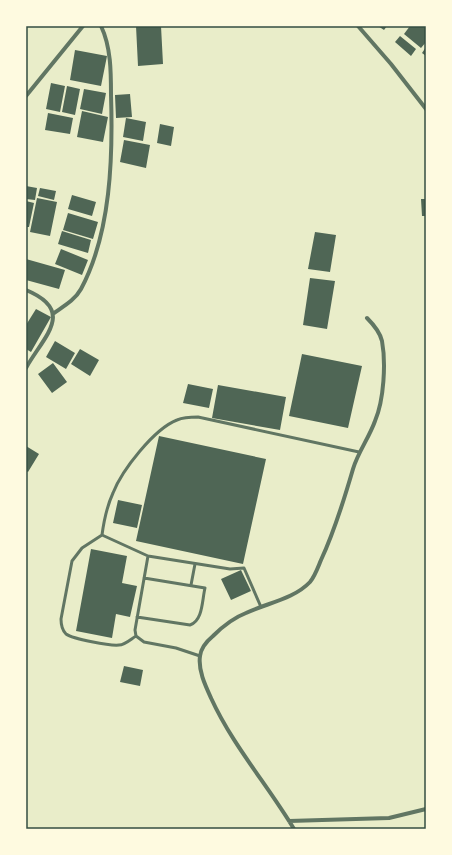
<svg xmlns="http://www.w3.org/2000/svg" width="452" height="855" viewBox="0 0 452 855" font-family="'Titillium Web',sans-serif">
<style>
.building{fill:#4f6655}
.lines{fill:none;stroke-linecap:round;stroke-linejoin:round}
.service{stroke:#617663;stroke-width:3}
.minor{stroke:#617663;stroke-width:4}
.neatline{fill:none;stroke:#344e41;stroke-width:1.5}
</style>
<rect width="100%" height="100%" fill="#e9edc9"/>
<path class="building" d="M136 26H161L163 64 138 66Z
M378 26H387L384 30Z
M410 26H426V42L421 48 404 34Z
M400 36 416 49 411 56 395 42Z
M426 47V56L422 53Z
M75 50 107 56 101 86 70 80Z
M51 83 65 86 60 112 46 109Z
M67 86 80 89 75 115 62 112Z
M84 89 106 93 102 114 80 109Z
M130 94 132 117 116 118 115 95Z
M82 111 108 117 103 142 77 137Z
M48 113 73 118 70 134 45 130Z
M126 118 146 122 143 141 123 137Z
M160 124 174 127 171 146 157 143Z
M124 140 150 145 146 168 120 162Z
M26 186 37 188 35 200 26 199Z
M40 188 56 191 54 200 38 196Z
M72 195 96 202 92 216 68 209Z
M37 198 57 202 50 236 30 232Z
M421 199H426V216H422Z
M26 201 34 203 29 227H26Z
M68 213 98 222 93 239 63 230Z
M62 231 91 240 88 253 58 244Z
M315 232 336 235 330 272 308 269Z
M61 249 88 260 82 275 55 264Z
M26 259 65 270 59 289 26 280Z
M310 278 335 281 327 329 303 325Z
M36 309 51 317 31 352 26 349V325Z
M55 341 75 353 66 369 46 357Z
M80 349 99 360 90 376 71 364Z
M302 354 362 366 348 428 289 416Z
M53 363 67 382 52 393 38 374Z
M188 384 213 389 209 408 183 403Z
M218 385 286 397 280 430 212 418Z
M159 436 266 459 243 564 136 541Z
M26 446 39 454 28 472 26 471Z
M118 500 142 505 137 528 113 523Z
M91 549 127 556 122 583 137 586 130 617 116 614 112 638 76 631Z
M241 570 251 591 231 600 221 579Z
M124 666 143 670 140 686 120 682Z"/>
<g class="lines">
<path class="service" d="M102 535 148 556 230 569 244 568 261 607
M148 556 135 630 136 636 144 642 176 648 200 656
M191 585 195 564
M137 617 190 625C203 621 202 600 205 588L144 578
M136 636C131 639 125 645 119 645 110 646 73 639 66 634 62 630 61 625 61 619L72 561 82 548 102 535C104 520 107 506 113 493 122 470 154 429 177 420 184 417 191 417 198 417L359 452"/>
<path class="minor" d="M358 26 391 64 426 109
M26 96 83 26
M26 290C77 311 43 337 26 368
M54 313C64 306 75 300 81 289 111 233 113 157 111 95 111 72 111 47 101 26
M289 821 389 818 426 809
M294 829C267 784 233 746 211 698 205 685 198 670 200 656 201 648 207 641 213 636 223 626 233 618 246 613 267 603 294 599 310 582 315 576 318 567 321 560 335 530 344 500 353 469 358 452 369 438 375 421 384 400 386 363 382 341 380 332 373 324 367 318"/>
</g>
<rect width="452" height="855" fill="none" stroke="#fefae0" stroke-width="54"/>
<rect x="27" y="27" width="398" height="801" class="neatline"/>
</svg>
